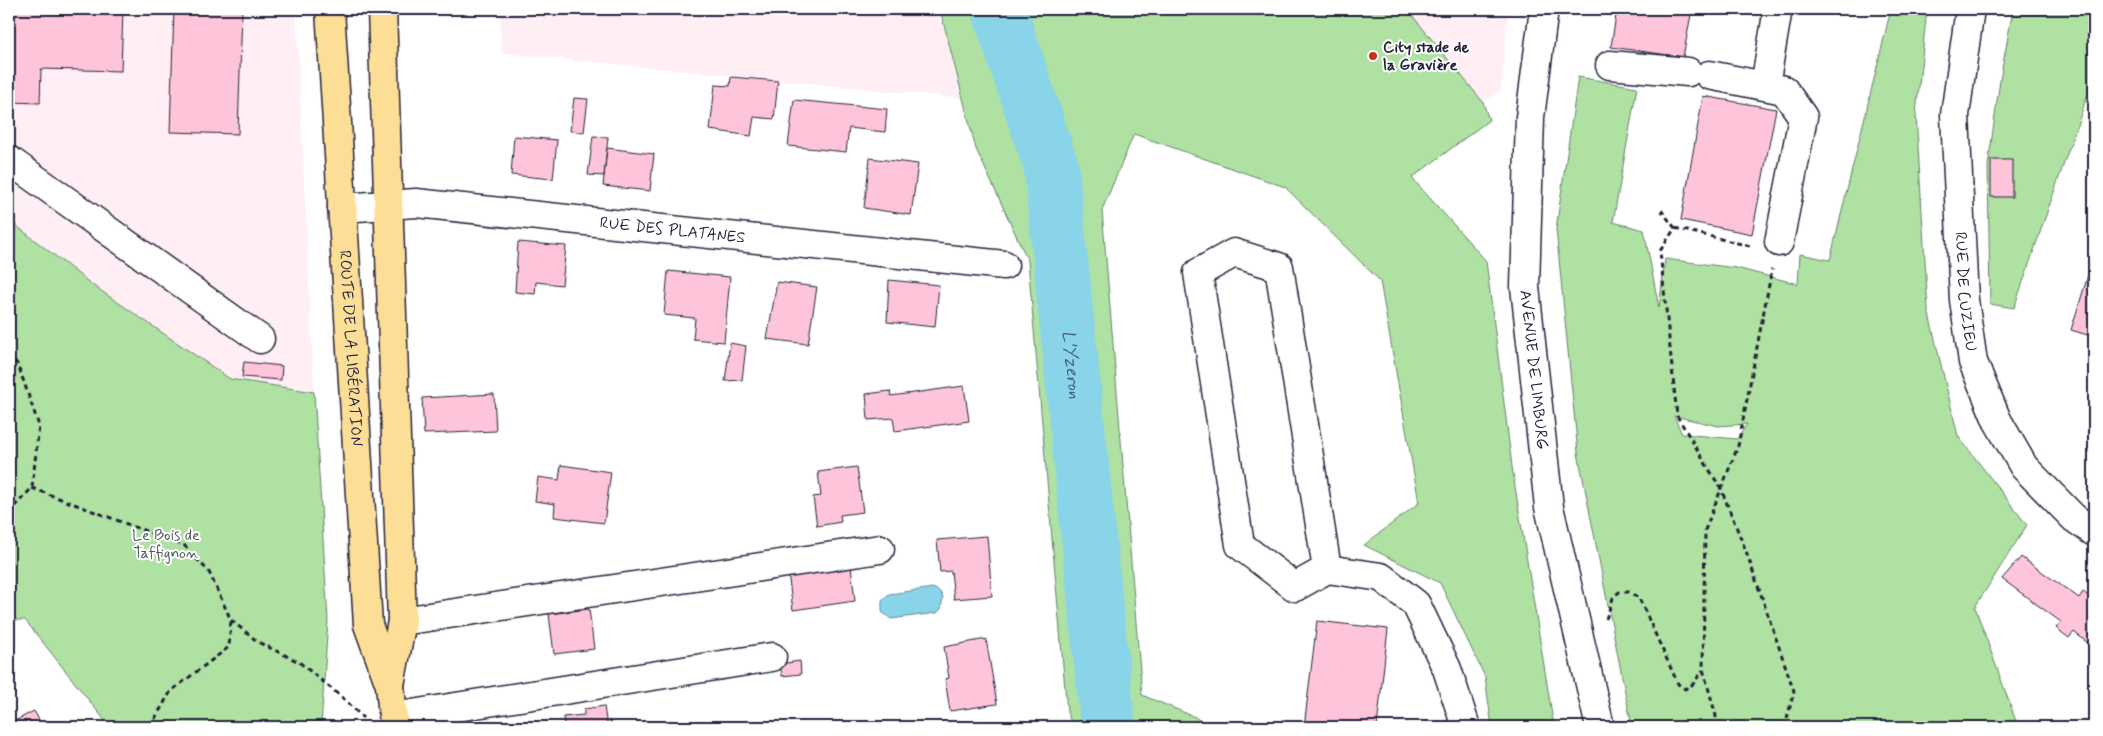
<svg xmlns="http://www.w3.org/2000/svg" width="2103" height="736" viewBox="0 0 2103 736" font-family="Mynerve,sans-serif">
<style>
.built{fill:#ffeef4}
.green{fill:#afe1a2;stroke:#68826e;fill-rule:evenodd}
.water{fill:#89d4e9;stroke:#608da3}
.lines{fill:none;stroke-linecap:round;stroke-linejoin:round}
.river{stroke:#89d4e9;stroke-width:55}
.building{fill:#fec5da;stroke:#22223b}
.minor-casing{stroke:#22223b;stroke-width:31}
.major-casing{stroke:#22223b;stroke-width:31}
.path{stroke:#22223b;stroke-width:3;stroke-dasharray:5 4;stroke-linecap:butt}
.minor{stroke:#fff;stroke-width:28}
.major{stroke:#fcde96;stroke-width:28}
.poi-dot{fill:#c8321e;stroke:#fff;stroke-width:2}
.labels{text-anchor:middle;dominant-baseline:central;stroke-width:4;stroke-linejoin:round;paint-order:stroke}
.poi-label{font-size:16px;font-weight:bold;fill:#22223b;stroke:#fff;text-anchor:start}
.street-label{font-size:16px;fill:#22223b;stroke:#fff}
.park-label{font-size:16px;fill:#4c5b5a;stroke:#fff}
.water-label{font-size:18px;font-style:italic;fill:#466078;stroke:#fff}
</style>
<rect width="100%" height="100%" fill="#fff"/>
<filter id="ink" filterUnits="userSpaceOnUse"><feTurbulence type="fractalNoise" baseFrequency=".02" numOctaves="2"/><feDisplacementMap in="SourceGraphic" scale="10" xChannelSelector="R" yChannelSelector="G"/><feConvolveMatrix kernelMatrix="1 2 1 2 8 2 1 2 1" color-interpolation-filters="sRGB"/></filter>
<g filter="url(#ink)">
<path class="built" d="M9 9H296L314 392 230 379 91 284 9 220Z
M500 9H940L962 98 501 53Z
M1407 9H1508L1501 91 1483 102Z"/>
<path class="green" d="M940 9H1407L1483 102 1489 120 1412 178 1486 261 1513 474 1554 727H1492L1485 677 1440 583 1364 545 1419 503 1380 281 1285 187 1134 134 1102 210 1142 695 1195 717 1209 727H1073L1067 712 1028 261 976 149Z
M1891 9H1927L1916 114 1928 310 1958 436 2027 525 1975 607 2018 727H1632L1578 453 1556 229 1578 77 1637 87 1613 222 1644 230 1659 308 1665 259 1736 268 1798 284 1800 254 1830 260ZM1674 416 1718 426 1747 424 1737 439 1682 434Z
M2013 9H2094V76L2014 308 1990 304 1988 166 2000 80Z
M9 220 91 284 230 379 314 392 328 620 321 727H110L25 620H9Z"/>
<path class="water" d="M933 588 940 592 943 597 941 609 937 613 891 619 882 612V600L889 594Z"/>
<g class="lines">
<path class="river" id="s1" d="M999 9 1051 166 1108 727"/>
</g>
<path class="building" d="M9 9H123L121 71 41 69 40 103 9 102Z
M174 9H242L238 134 170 132Z
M1617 9H1692L1683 57 1611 47Z
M731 77 778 81 774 119 754 117 751 136 710 130 715 85 730 86Z
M1703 96 1776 109 1752 234 1681 220Z
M574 98 588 99 584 132 570 131Z
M794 100 887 109 885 132 849 128 846 152 788 146Z
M514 136 557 140 553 179 511 175Z
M593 136 608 137 604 176 588 175Z
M607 148 654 154 650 191 603 186Z
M870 158 918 164 911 215 864 208Z
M1991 160H2012V197H1991Z
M518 242 566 246 562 285 536 282 535 294 515 292Z
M2094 256V337L2071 330Z
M668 271 730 277 724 342 693 339 695 318 664 315Z
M889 280 939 285 935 327 887 322Z
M777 282 817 287 808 344 767 339Z
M730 343 746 346 742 380 725 381Z
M244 362 282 366 281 380 242 377Z
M964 386 969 421 895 431 893 418 868 420 866 394 890 391 891 396Z
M494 394 496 431 424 434 422 398Z
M561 465 611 472 604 523 554 517 555 504 535 501 538 477 559 480Z
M857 467 863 512 840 515 841 522 817 526 813 497 821 496 818 472Z
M987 536 992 596 954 599 951 571 940 572 937 540Z
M2021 557 2079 598 2083 592 2094 600 2092 607 2094 608V648L2074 632 2069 638 2056 628 2061 622 2002 579Z
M851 566 855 601 793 610 788 573Z
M589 609 594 649 554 654 549 614Z
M1317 621 1388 629 1377 727H1304Z
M986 639 997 704 950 711 945 679 949 678 944 647Z
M800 661 801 674 782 676 780 664Z
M604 706 607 727H564L563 717 584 715V709Z
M34 711 43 727H9V724Z"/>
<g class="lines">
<defs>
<g id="minor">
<path id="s2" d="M1544 9 1530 117 1525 287 1549 507 1600 727"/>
<path id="s3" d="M1970 9 1955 115 1964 300 1973 362 1997 420 2024 467 2074 518 2094 532"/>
<path d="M1610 65 1688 72"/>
<path d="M1709 75 1784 90 1803 117 1779 242"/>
<path d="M1765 85 1778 9"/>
<path d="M9 160 260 339"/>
<path id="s4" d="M342 208 416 203 1004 265"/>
<path d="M1327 569 1279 267 1234 253 1198 273 1240 545 1295 587 1327 569 1381 577 1416 604 1447 669 1466 727"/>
<path d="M402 621 880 549"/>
<path d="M393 717 772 657"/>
</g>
<g id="major">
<path id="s5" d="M330 9 368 625 390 685 394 727"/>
<path d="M382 9 402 621 390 685"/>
</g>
</defs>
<use href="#minor" class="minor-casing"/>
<use href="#major" class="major-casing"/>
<path class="path" d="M1661 210 1675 228 1660 251 1677 416 1721 489 1746 551 1794 691 1785 727
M1675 228 1750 246
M9 354 18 365 39 426 32 488 9 512
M32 488 185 546 209 572 231 620 258 642 299 662 344 699 363 718
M1606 619 1613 598 1619 592H1629L1639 598 1678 684 1685 689 1693 684 1703 670
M150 727 171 691 229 647 231 620
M1715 727 1716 716 1703 669 1705 530 1738 446 1772 269"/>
<use href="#minor" class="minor"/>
<use href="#major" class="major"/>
</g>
</g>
<circle class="poi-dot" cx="1373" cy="56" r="5"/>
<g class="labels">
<g class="poi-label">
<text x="1383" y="47">City stade de<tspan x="1383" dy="18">la Gravière</tspan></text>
</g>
<g class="street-label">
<text stroke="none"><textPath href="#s4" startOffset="332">RUE DES PLATANES</textPath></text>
<text stroke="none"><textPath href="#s3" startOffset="284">RUE DE CUZIEU</textPath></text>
<text stroke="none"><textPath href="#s5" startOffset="340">ROUTE DE LA LIBÉRATION</textPath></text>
<text stroke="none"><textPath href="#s2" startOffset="362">AVENUE DE LIMBURG</textPath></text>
</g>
<g class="park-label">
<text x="166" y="535">Le Bois de<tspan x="166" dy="18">Taffignon</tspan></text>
</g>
<g class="water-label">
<text stroke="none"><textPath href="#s1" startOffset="365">L'Yzeron</textPath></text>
</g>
</g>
<rect width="2103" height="736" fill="none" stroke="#fff" stroke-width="30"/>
<rect x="15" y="15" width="2073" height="706" fill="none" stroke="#22223b" stroke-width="2" filter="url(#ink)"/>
</svg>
